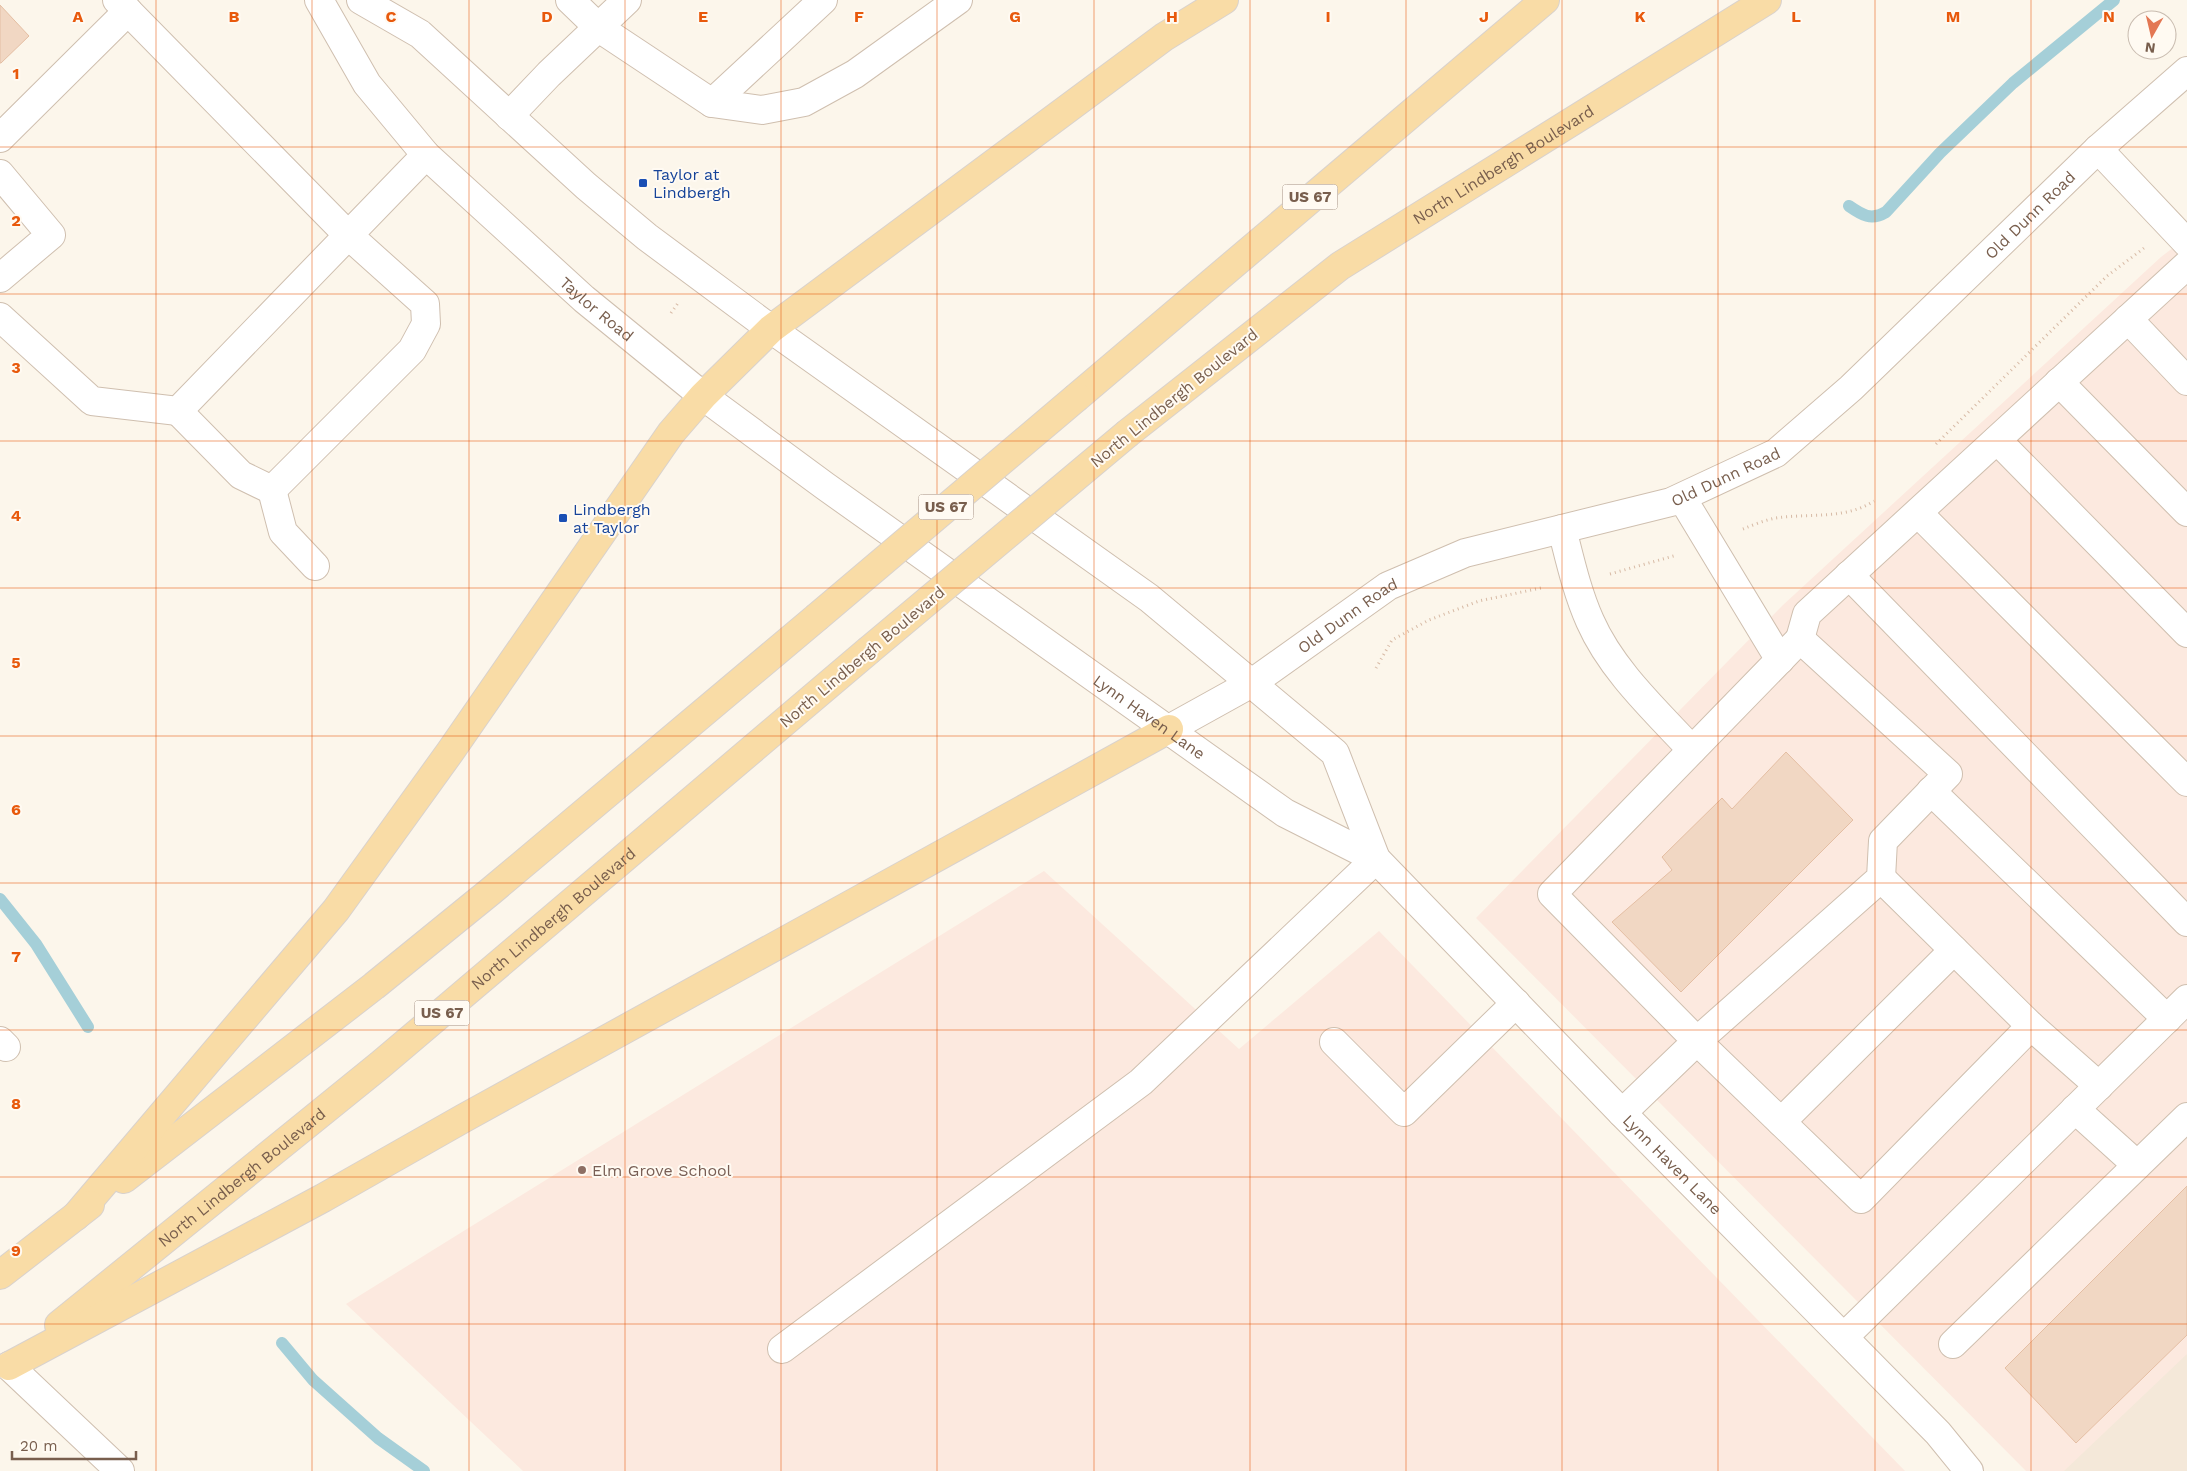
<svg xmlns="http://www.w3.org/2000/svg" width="2187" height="1471" viewBox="0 0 2187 1471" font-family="'Work Sans',sans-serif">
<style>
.residential{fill:#f4e8d9}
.commercial{fill:#fce9df}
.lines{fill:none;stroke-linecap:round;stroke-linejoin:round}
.stream{stroke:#a5cfd8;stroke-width:12}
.building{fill:#f1d7c3;stroke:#e4bea3}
.minor-casing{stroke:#cfbfaf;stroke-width:30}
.major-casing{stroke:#d9d2cd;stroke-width:30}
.path{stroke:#d7baa5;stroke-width:3;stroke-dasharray:1 4;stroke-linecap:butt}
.minor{stroke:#fff;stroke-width:28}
.major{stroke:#f9dca6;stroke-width:28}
.major-bridge-casing{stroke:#d9d2cd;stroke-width:30;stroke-linecap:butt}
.major-bridge{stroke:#f9dca6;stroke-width:28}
.grid{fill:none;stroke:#e8590c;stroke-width:1;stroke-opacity:0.55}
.transit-dot{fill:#1a4fb4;stroke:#fffaf2;stroke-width:2}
.education-dot{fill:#8d6e63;stroke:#fffaf2;stroke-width:2}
.labels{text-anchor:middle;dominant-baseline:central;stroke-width:4;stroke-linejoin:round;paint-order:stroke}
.shield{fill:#fffaf2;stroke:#a08d7e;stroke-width:1}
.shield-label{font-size:15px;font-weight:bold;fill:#785e4d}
.street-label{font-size:16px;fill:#785e4d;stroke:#fffaf2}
.transit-label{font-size:16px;fill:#164399;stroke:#fffaf2;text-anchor:start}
.education-label{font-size:16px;fill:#785e54;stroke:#fffaf2;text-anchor:start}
.grid-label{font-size:16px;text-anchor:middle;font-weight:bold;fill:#e8590c;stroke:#fffaf2;stroke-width:4;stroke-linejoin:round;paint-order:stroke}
</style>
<rect width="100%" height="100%" fill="#fcf6eb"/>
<path class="residential" d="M2187 1347V1471H2059Z"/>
<path class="commercial" d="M2187 237V1354L2064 1471H2026L1476 918 1783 605 2161 257Z
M1044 871 1239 1049 1379 931 1905 1471H523L346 1304Z"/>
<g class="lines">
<path class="stream" d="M1849 206C1862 215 1871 221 1886 212L1940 153 2013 83 2114 0
M0 899 36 944 88 1027
M282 1343 313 1380 378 1438 424 1471"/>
</g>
<path class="building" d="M0 5 29 36 1 63H0Z
M1786 752 1853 820 1681 992 1612 922 1672 870 1662 857 1722 798 1732 809Z
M2187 1186V1335L2076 1443 2005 1368Z"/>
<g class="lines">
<defs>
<g id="minor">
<path d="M117 0 348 235 425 304 426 324 412 350 272 490 241 475 178 411"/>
<path id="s1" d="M319 0 367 84 426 155 584 299 703 396 825 486 1285 813 1376 859 1622 1113 1938 1433 1969 1471"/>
<path d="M361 0 420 34 586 186 647 237 771 329 1149 598 1335 753 1376 859"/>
<path d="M570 0 599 28 712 103 762 110 804 102 855 74 958 0"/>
<path d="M712 103 823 0"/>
<path d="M509 116 549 74 627 0"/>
<path d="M0 138 128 11"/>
<path d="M2098 149 2187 243"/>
<path d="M0 174 51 235 0 278"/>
<path d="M0 317 92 401 178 411 426 155"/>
<path d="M2128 319 2187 381"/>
<path d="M2059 382 2187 512"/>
<path d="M1997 440 2187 633"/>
<path d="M272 490 283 532 315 566"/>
<path d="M1682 498 1780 660"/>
<path d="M1918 513 2187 782"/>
<path d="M1562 529C1570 560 1577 592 1590 621 1612 671 1656 711 1692 750"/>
<path d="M1849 575 2187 922"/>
<path d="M1800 639 1807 614 2187 265"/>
<path id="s2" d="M1169 729 1252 683 1388 586 1465 553 1671 502 1776 453 1851 388 2098 149 2187 71"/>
<path d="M1931 791 2167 1019"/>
<path d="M1881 878 2031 1026 2099 1086"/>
<path d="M0 1041 6 1047"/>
<path d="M1334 1042 1404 1112 1516 1003"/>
<path d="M2075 1109 2137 1165"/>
<path d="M1622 1113 1697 1041 1881 878 1883 841 1948 774 1800 639 1552 894 1697 1041 1861 1199 2031 1026"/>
<path d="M1781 1122 1954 950"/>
<path d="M1844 1337 2187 999"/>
<path d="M1953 1344 2187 1117"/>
<path d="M782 1349 1141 1082 1376 859"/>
<path d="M9 1366 120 1471"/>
</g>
<g id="major">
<path d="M1077 397 1545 0"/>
<path id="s3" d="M1128 433 1340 266 1767 0"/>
<path d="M124 1179 374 986 491 891 816 618"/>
<path d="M76 1216 336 910 450 752 671 433 703 396 771 329 1164 37 1224 0"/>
<path d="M0 1275 90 1205"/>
<path id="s4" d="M59 1325 380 1065 868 651"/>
<path d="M9 1366 323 1198 464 1118 1169 729"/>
</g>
</defs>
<use href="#minor" class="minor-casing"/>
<use href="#major" class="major-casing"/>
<path class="path" d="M671 313 678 303
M1936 444 2107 276 2144 248
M1743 529C1753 525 1765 520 1776 518 1809 513 1845 520 1874 501
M1610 574 1677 555
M1376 668 1392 640 1429 620 1479 601 1541 588"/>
<use href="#minor" class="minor"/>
<use href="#major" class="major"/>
<defs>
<path id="major-bridge" d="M816 618 1077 397
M868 651 1128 433"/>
</defs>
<use href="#major-bridge" class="major-bridge-casing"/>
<use href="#major-bridge" class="major-bridge"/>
</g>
<path class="grid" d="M156 0V1471M312 0V1471M469 0V1471M625 0V1471M781 0V1471M937 0V1471M1094 0V1471M1250 0V1471M1406 0V1471M1562 0V1471M1718 0V1471M1875 0V1471M2031 0V1471M0 147H2187M0 294H2187M0 441H2187M0 588H2187M0 736H2187M0 883H2187M0 1030H2187M0 1177H2187M0 1324H2187"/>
<g class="transit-dot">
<rect x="638" y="178" width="10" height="10" rx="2.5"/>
<rect x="558" y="513" width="10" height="10" rx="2.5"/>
</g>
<circle class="education-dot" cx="582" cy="1170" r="5"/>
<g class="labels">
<g class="shield">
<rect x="1282.5" y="184.5" width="55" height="25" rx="4"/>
<rect x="918.5" y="494.5" width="55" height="25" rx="4"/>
<rect x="414.5" y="1000.5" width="55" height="25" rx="4"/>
</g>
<g class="shield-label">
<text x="1310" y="197">US 67</text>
<text x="946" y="507">US 67</text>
<text x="442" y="1013">US 67</text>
</g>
<g class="street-label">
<text stroke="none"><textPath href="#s3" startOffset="462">North Lindbergh Boulevard</textPath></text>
<text stroke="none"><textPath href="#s2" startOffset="1022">Old Dunn Road</textPath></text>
<text stroke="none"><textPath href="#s1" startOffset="419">Taylor Road</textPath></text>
<text transform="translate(1174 398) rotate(-39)">North Lindbergh Boulevard</text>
<text stroke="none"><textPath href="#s2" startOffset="618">Old Dunn Road</textPath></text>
<text stroke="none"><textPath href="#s2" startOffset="212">Old Dunn Road</textPath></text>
<text transform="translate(862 657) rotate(-40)">North Lindbergh Boulevard</text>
<text stroke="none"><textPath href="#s1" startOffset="1106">Lynn Haven Lane</textPath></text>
<text stroke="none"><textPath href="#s4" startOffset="640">North Lindbergh Boulevard</textPath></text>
<text stroke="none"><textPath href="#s1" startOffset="1800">Lynn Haven Lane</textPath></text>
<text stroke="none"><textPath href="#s4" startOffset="235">North Lindbergh Boulevard</textPath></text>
</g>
<g class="transit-label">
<text x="653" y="174">Taylor at<tspan x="653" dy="18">Lindbergh</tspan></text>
<text x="573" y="509">Lindbergh<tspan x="573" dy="18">at Taylor</tspan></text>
</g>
<g class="education-label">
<text x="592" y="1170">Elm Grove School</text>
</g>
</g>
<g class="grid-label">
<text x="78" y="22">A</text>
<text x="234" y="22">B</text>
<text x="391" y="22">C</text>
<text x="547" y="22">D</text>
<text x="703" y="22">E</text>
<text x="859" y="22">F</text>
<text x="1015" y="22">G</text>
<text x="1172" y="22">H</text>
<text x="1328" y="22">I</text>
<text x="1484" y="22">J</text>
<text x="1640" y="22">K</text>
<text x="1796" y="22">L</text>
<text x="1953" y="22">M</text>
<text x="2109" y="22">N</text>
<text x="16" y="79">1</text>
<text x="16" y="226">2</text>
<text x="16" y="373">3</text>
<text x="16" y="521">4</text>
<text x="16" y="668">5</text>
<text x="16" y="815">6</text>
<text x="16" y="962">7</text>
<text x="16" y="1109">8</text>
<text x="16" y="1256">9</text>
</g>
<g transform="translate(2152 35) rotate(188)"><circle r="24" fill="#fffaf2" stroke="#c9bcb0"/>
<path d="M0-4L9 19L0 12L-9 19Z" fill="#e37753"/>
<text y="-8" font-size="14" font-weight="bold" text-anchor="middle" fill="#785e4d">N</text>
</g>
<path d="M12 1451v8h124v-8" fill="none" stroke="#785e4d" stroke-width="2.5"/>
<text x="20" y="1451" font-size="15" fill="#785e4d" stroke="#fffaf2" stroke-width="4" paint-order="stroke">20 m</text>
</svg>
